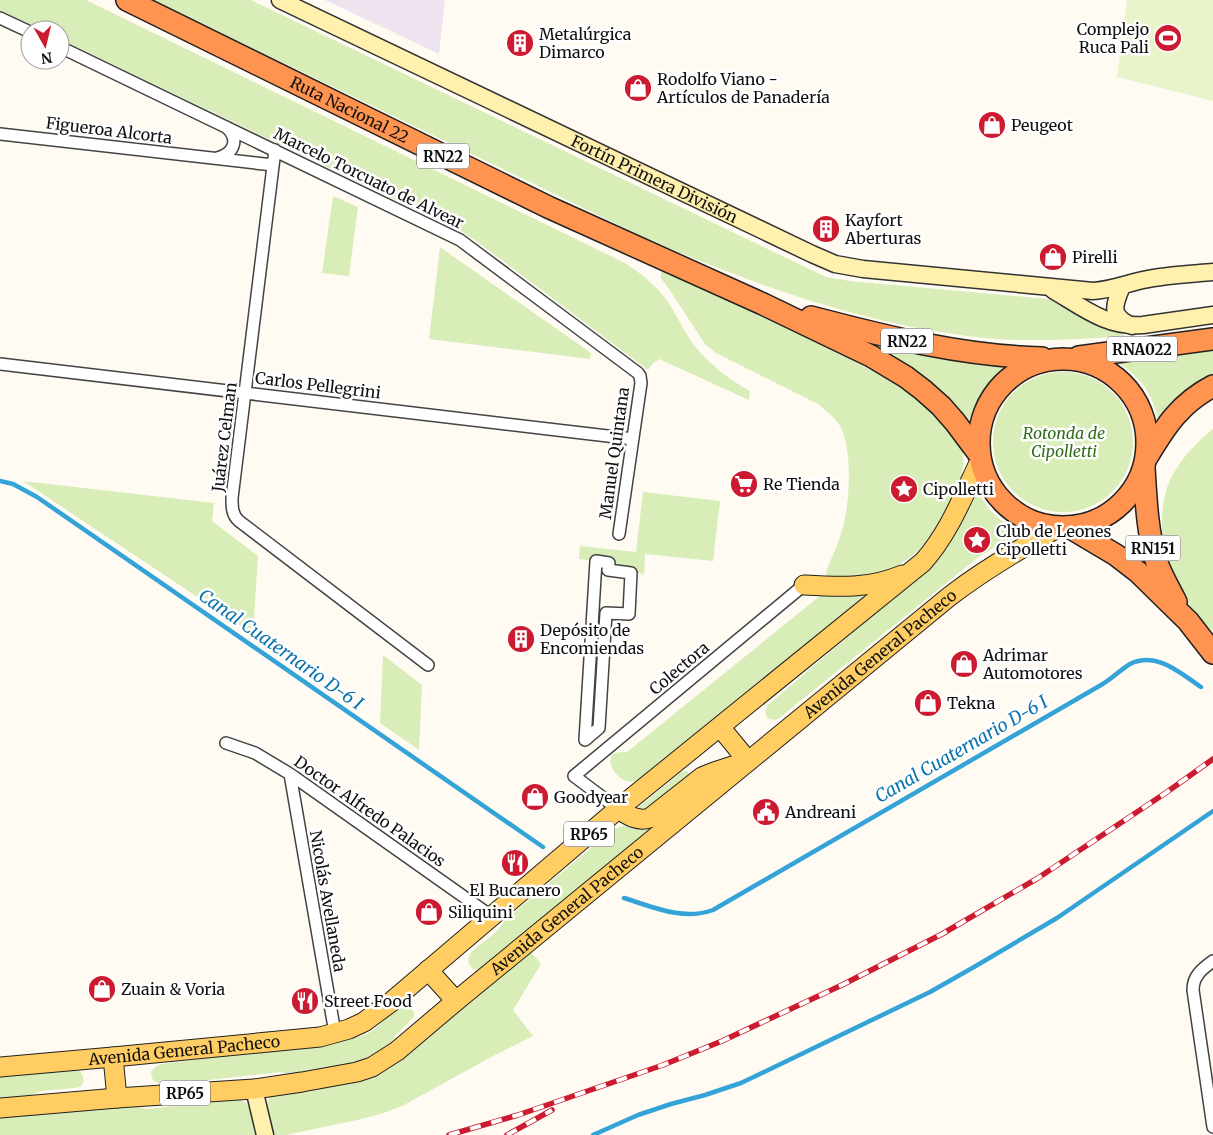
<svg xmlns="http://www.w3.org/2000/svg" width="1213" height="1135" viewBox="0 0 1213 1135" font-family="Merriweather,serif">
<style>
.industrial{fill:#ede4ef}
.green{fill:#d8edb8}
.pitch{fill:#e9f4ca}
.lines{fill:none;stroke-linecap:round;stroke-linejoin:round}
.stream{stroke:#33a3d8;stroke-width:4.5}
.street-casing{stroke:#434343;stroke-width:14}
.secondary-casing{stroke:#323232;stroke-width:19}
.primary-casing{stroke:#212121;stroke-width:21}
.highway-casing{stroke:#212121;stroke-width:24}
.street{stroke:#fff;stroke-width:11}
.secondary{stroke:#fff0ad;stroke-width:16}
.primary{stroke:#ffcd62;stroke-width:19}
.highway{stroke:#ff9350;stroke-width:21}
.rail-casing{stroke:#cc1b31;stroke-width:5.5}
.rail{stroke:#fff;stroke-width:4;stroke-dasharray:11;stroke-linecap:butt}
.labels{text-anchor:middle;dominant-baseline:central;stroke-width:5;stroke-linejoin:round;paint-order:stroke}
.shield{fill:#fff;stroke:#585858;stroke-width:1}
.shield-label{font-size:15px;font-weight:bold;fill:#101010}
.poi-label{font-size:16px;fill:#101010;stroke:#fff;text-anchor:start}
.street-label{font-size:16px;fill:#101010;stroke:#fff}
.park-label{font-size:16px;font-style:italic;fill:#316e1a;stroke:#fff}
.water-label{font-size:18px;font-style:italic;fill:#0d73ad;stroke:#fff}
</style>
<rect width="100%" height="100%" fill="#fffbf2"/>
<path class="industrial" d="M325 0H445L439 54Z"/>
<path class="green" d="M0 0H86L625 263C642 274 657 286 668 302 677 316 684 331 694 345 707 362 731 381 750 391L749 400 659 359 653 363 648 370 475 240 461 231 60 39V30H40L0 11Z
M154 0H251L826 277 850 281 1059 300 1126 336C1073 340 1020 343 967 336 853 321 743 281 639 235Z
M333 196 358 207 349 276 322 273Z
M440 247 591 353 590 359 429 339Z
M664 271C728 300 791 327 852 360 877 374 902 386 924 403 938 414 956 434 962 450 968 468 955 495 946 511 932 538 913 562 882 572 868 576 852 577 837 579H831L827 577 826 573 827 569C834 552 842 536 845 518 850 494 852 447 840 426 835 417 826 411 818 404L716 353 705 344 671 292 661 278V272Z
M855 339 1008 365C989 380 978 400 968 422L960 411 950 400 927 380Z
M1213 346V374C1189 386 1174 396 1158 419 1150 388 1140 377 1114 360Z
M993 442a70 70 0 1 1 140 0a70 70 0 1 1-140 0Z
M1213 429V631C1200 620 1188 604 1179 589 1162 560 1155 510 1171 478 1181 458 1196 443 1213 429Z
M23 481 214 503 212 521 258 556 253 634Z
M975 485C988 512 999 523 1027 533 1008 540 993 547 976 559L778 719C766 723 762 712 769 704L937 561C957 538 965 513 975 485Z
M643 492 720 501 713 561 645 554 644 574 608 570V563L579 559 580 546 636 552Z
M876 590 639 779C621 791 601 758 615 753 618 752 624 752 627 752L821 595Z
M383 655 422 685 419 750 380 723Z
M685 771H687L690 775 647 809 638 808 680 773Z
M656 824 482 967 480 969H473C457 955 486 942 495 933 499 929 502 924 505 920L610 832C623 822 627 828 641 828 647 829 651 826 656 824Z
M531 952 541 964 513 1010 533 1036 495 1055 402 1106 381 1114 357 1120 286 1135H273L267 1106 269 1097 273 1094 403 1057Z
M407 1006C412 1008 416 1012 413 1018L397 1034 387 1048 365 1061 298 1076 280 1072 164 1085C149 1083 146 1069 161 1064L335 1042C347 1040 360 1038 372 1031 383 1023 393 1008 407 1006Z
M77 1069C82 1072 84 1077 83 1083L81 1086 75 1088 42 1091 34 1094 26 1098 0 1100V1075Z
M232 1099C254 1099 253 1118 257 1135H0V1116L133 1105 141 1108 148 1109Z"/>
<path class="pitch" d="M1127 0H1213V101L1117 77Z"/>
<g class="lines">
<path class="stream" d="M0 481 13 484 37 497 543 847
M624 898C653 907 683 921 713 910L1101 685C1112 679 1120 670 1130 664 1157 651 1180 673 1201 687
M593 1135 638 1115 671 1104 705 1095 741 1083 930 992 974 967 1057 918 1213 811"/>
<defs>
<path id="street" d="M0 18 30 32
M60 47 460 240 638 373 640 376 641 383 619 534
M0 134 273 165
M275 150 232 498C232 507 232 515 239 521L428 665
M217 158C234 154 240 139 226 127
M0 364 633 439
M596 561 609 563 608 570 631 573 629 614 606 613 599 728 585 740Z
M226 743 255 753 290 774 491 916
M290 774 335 1033
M618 809 574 776 804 585
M1213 961C1202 969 1193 976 1193 990L1213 1127"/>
<g id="secondary">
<path id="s1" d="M280 0 812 254 835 264 863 269 1093 291C1111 290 1125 284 1143 280 1165 275 1190 274 1213 272"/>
<path d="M1122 286C1114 306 1109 315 1132 326"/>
<path d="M1053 290C1082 307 1107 328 1143 325L1213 315"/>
<path d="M254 1089 265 1135"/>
</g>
<g id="primary">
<path d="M804 585C838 587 870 589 902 575"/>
<path d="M618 809C628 815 637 822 650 818L702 777 714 772 748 761 720 727"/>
<path d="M428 970 456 1001"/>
<path d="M113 1057 117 1098"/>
<path id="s2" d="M0 1067 113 1057 320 1037 349 1029 364 1022 391 1002 618 809 923 562C949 533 963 496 980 461"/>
<path id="s3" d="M0 1108 117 1098 254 1089 302 1082 357 1072 372 1067 397 1051 456 1001 950 596C984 570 1021 548 1059 527"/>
</g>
<g id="highway">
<path id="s4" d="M127 0 548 207 763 304 871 356 906 377 923 390 941 406 955 422 979 454"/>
<path d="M811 317C887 337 963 356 1042 358"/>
<path d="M1079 357 1213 339"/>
<circle cx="1063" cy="443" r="84"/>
<path d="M1147 457C1165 427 1180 403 1213 386"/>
<path d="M1144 468C1146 499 1147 530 1156 560 1161 575 1169 588 1176 602"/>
<path d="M1069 527 1116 555 1138 572 1188 621 1213 653"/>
</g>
</defs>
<use href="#street" class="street-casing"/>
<use href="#secondary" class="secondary-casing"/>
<use href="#primary" class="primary-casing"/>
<use href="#highway" class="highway-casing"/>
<use href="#street" class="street"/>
<use href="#secondary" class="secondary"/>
<use href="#primary" class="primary"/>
<use href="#highway" class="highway"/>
<defs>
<path id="rail" d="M449 1135 518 1115 663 1065 722 1041 842 985 942 934 1038 878 1167 792 1213 759
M507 1135 552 1110"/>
</defs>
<use href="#rail" class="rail-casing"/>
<use href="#rail" class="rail"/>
</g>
<defs>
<symbol id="stadium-disc" viewBox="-11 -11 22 22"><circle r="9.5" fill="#cc1b31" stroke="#fff"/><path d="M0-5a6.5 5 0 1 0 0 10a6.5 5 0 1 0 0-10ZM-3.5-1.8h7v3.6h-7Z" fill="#fff"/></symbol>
<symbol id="building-disc" viewBox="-11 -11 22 22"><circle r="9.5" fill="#cc1b31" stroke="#fff"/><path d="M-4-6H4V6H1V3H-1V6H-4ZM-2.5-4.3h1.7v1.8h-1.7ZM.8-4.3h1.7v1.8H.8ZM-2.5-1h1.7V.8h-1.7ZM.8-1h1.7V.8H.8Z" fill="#fff"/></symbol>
<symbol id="shop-disc" viewBox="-11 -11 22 22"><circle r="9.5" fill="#cc1b31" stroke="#fff"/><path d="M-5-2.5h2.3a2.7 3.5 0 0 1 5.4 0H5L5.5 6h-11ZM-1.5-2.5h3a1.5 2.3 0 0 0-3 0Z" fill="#fff"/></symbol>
<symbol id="supermarket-disc" viewBox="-11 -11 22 22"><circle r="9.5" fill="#cc1b31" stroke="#fff"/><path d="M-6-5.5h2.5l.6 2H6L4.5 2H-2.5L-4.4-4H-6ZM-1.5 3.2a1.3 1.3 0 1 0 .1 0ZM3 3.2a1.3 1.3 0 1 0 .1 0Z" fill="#fff"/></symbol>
<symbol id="sight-disc" viewBox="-11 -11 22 22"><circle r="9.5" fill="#cc1b31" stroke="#fff"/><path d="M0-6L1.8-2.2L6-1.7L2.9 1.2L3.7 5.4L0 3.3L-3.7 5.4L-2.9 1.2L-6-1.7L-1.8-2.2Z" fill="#fff"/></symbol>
<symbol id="civic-disc" viewBox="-11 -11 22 22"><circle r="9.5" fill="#cc1b31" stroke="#fff"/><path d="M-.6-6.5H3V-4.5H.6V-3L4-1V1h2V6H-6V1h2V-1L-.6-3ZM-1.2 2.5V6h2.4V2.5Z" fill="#fff"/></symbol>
<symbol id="restaurant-disc" viewBox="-11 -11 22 22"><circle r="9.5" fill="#cc1b31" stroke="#fff"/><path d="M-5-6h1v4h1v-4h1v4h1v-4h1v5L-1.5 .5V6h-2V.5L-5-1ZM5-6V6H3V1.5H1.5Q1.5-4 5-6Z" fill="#fff"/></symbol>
</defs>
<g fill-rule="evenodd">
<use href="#stadium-disc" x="1152" y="22" width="32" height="32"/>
<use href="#building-disc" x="504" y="27" width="32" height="32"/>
<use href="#shop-disc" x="622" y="72" width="32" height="32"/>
<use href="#shop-disc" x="976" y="109" width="32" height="32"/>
<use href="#building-disc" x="810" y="213" width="32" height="32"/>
<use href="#shop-disc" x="1037" y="241" width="32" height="32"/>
<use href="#supermarket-disc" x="728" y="468" width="32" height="32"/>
<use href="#sight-disc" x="888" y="473" width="32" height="32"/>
<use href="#sight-disc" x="961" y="524" width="32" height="32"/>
<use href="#building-disc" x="505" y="623" width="32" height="32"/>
<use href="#shop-disc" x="948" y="648" width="32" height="32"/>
<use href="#shop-disc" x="912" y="687" width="32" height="32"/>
<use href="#shop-disc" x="519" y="781" width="32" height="32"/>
<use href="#civic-disc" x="750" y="796" width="32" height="32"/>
<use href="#restaurant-disc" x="499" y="847" width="32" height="32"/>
<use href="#shop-disc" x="413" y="896" width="32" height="32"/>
<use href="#shop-disc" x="86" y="973" width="32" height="32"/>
<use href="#restaurant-disc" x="289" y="985" width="32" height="32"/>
</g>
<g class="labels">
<g class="shield">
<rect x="417" y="143.5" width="52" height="25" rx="4"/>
<rect x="881" y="328.5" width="52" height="25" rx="4"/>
<rect x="1107" y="336.5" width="70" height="25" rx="4"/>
<rect x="1125.5" y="535.5" width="55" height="25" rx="4"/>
<rect x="564" y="821.5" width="50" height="25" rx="4"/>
<rect x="160" y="1080.5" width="50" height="25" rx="4"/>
</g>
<g class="shield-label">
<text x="443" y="156">RN22</text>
<text x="907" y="341">RN22</text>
<text x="1142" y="349">RNA022</text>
<text x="1153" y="548">RN151</text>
<text x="589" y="834">RP65</text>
<text x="185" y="1093">RP65</text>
</g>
<g class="poi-label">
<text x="1149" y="29" text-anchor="end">Complejo<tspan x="1149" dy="18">Ruca Pali</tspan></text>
<text x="539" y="34">Metalúrgica<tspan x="539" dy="18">Dimarco</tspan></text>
<text x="657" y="79">Rodolfo Viano -<tspan x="657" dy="18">Artículos de Panadería</tspan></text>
<text x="1011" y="125">Peugeot</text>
<text x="845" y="220">Kayfort<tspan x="845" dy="18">Aberturas</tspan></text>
<text x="1072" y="257">Pirelli</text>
<text x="763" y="484">Re Tienda</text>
<text x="923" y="489">Cipolletti</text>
<text x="996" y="531">Club de Leones<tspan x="996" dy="18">Cipolletti</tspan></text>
<text x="540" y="630">Depósito de<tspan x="540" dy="18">Encomiendas</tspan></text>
<text x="983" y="655">Adrimar<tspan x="983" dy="18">Automotores</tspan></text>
<text x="947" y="703">Tekna</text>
<text x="554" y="797">Goodyear</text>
<text x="785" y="812">Andreani</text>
<text x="515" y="890" text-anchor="middle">El Bucanero</text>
<text x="448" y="912">Siliquini</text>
<text x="121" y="989">Zuain &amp; Voria</text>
<text x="324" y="1001">Street Food</text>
</g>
<g class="street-label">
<text stroke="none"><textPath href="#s4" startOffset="248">Ruta Nacional 22</textPath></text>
<text transform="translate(109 130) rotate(7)">Figueroa Alcorta</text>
<text transform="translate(369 178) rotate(26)">Marcelo Torcuato de Alvear</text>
<text stroke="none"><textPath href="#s1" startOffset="415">Fortín Primera División</textPath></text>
<text transform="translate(318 385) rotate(7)">Carlos Pellegrini</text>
<text transform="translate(224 437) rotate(-83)">Juárez Celman</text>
<text transform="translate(614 453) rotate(-82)">Manuel Quintana</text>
<text stroke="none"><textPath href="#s3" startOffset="1030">Avenida General Pacheco</textPath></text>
<text transform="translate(679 668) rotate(-40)">Colectora</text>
<text transform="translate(370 811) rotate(35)">Doctor Alfredo Palacios</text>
<text transform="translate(328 901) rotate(80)">Nicolás Avellaneda</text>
<text stroke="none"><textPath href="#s3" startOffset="625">Avenida General Pacheco</textPath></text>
<text stroke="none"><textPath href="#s2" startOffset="185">Avenida General Pacheco</textPath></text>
</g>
<g class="park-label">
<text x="1064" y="433">Rotonda de<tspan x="1064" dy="18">Cipolletti</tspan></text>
</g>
<g class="water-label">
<text transform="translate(281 649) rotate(35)">Canal Cuaternario D-6 I</text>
<text transform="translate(961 749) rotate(-30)">Canal Cuaternario D-6 I</text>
</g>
</g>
<g transform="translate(45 45) rotate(172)"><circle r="24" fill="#ffffff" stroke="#9f9f9f"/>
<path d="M0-4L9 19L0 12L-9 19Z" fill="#cc1b31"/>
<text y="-8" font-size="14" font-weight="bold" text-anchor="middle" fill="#101010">N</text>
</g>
</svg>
